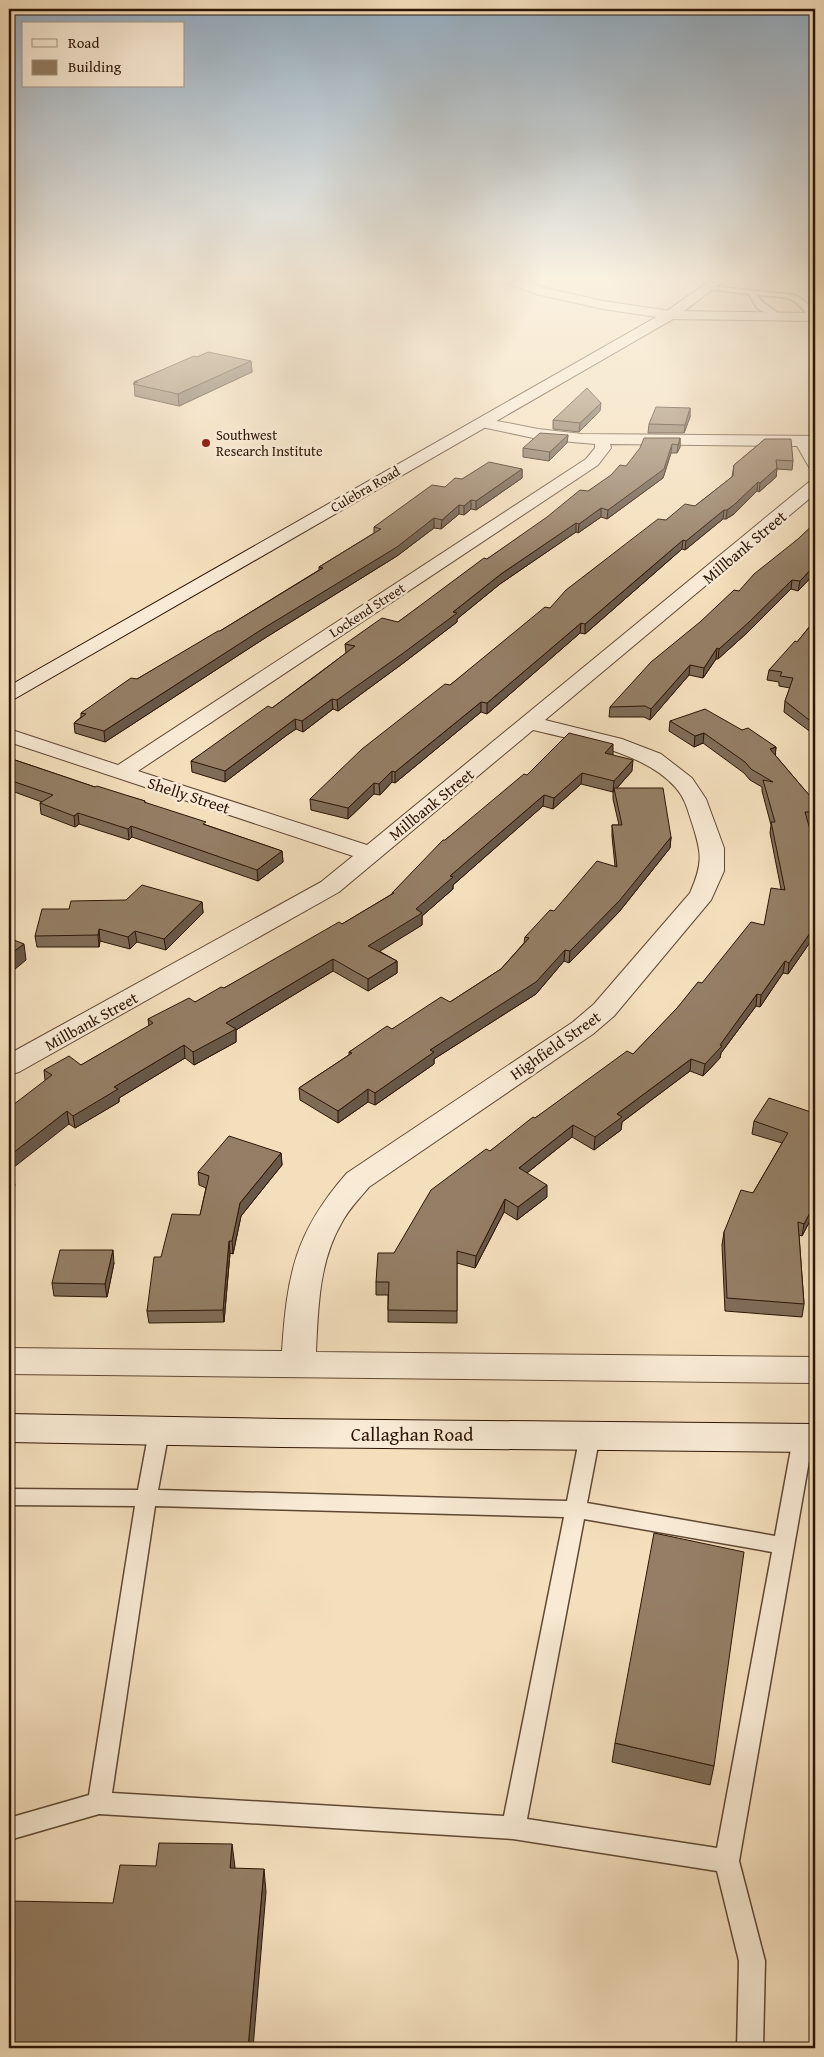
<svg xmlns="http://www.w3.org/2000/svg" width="824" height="2057" viewBox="0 0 824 2057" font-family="'Gentium Book Plus',serif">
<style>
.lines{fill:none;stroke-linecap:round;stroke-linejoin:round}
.service-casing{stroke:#5f4833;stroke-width:3}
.minor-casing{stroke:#5f4833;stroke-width:2}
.secondary-casing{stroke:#2d1505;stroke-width:2}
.service{fill:#f8ead4;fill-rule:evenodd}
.minor{fill:#f8ead4;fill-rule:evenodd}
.secondary{fill:#f8ead4;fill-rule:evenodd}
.wall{fill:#7f6c57;stroke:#2d1505}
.shaded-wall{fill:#685847;stroke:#2d1505}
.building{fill:#947e65;stroke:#2d1505}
.poi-dot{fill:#8f2418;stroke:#f8ead4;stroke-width:2}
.labels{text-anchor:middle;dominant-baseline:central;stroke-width:5;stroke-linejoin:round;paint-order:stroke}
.far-poi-label{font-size:14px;fill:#2d1505;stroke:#f8ead4;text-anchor:start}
.far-street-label{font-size:14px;fill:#2d1505;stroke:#f8ead4}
.street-label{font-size:16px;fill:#2d1505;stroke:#f8ead4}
.near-street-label{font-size:19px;fill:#2d1505;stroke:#f8ead4}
</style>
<rect width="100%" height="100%" fill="#f4dfbd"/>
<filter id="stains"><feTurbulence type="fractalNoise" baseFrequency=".004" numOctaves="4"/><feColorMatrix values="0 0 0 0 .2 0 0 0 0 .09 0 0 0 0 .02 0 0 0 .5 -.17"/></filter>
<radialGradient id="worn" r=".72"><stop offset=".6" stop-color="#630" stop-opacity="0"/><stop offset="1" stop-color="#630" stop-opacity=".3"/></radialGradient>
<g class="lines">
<defs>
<path id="service" d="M710 286 794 295C803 299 815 308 815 319H811C791 293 788 298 757 295 764 306 770 306 779 314V318H776L757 308 749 294 708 289 707 288Z
M159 1423 166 1426 169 1431 158 1490 567 1501 580 1435 583 1430 590 1427 597 1430 600 1435 587 1503 775 1536 793 1438 796 1433 803 1430 810 1433 813 1438 739 1861 765 1961 763 2048H737L739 1961 717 1871 513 1839 99 1814 9 1840V1818L89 1795 135 1506 9 1505V1489L138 1490 149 1431 152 1426ZM155 1506 564 1517 504 1816 112 1793ZM584 1519 772 1552 717 1848 527 1819Z"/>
<path id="minor" d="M505 280H522L545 288 603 301 670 311 815 313V321L670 319 603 309 536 294 507 283Z
M482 418 538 429 582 434 815 436V446H813L815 449V469L809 467 797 446 610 444 611 448 598 465 138 771 367 845 809 482 815 481V494L545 720 622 739 661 754 692 778 706 799 724 848V871L711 900 614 1016 593 1034 369 1187C359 1199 348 1210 341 1224 319 1262 318 1309 316 1352L815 1357V1383L9 1374V1348L282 1351C287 1275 295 1232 347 1173L573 1022 594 1004 690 893C703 863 702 854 692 823 688 811 685 798 676 788 645 752 578 741 533 730L339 892 19 1072 9 1075V1054L321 882 353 856 9 742V729L118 765 586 459 595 448V444L538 439 477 426 474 423 477 420Z"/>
<path id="secondary" d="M711 280H725L675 318 16 698 9 700V686L665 312Z
M9 1414 282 1419 815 1424V1452L282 1447 9 1442Z"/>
</defs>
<use href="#service" class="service-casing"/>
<use href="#minor" class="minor-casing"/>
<use href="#secondary" class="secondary-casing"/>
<use href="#service" class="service"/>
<use href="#minor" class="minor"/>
<use href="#secondary" class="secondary"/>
</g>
<path class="wall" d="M197 357 251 361 252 372 179 406 135 396 134 382Z
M690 408V417L684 433H648L649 424Z
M600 411 579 432 553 429V420Z
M568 435 567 443 549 461 523 457V448Z
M680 438V447L677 453H671L663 478 607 519 601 517 578 533 576 532 500 584 457 619V622L402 664 338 711 333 709 303 732 296 729 287 735 225 782 192 772 191 761 272 708 346 653 345 644 398 622 487 559 626 466Z
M765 439 793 461 792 470 777 469 776 477 759 492 757 491 734 514 726 519H723L685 550 682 549 585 634 580 633 487 714 481 712 395 783 392 782 380 795 374 794 348 819 311 810 310 799 450 685 550 608 666 520 695 506 732 477 734 465Z
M522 469V478L476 510 471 509 464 515 459 514 441 529 434 528 397 556 265 638 105 742 75 733 74 723 81 717V713L137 679 220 631 319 570V567L374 533V527L445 487 462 479Z
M815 519V573L798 591 791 589 748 632 718 659H716L703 678 689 675 650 720 644 717H609L610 707 798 539 812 526 813 522Z
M815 620V733H812L784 712 785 701 790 688 779 686V682L767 680 769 670 797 642Z
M670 721 742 730 776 747 775 755 815 802V816L814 817 813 823H809L813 938 788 974 783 973 760 1007 756 1006 721 1053 720 1058 703 1076 690 1071 622 1122 621 1130 594 1150 572 1137 527 1173 547 1197 517 1220 504 1212 475 1268 457 1263V1323L388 1322V1295H376V1282L394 1253 490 1151 535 1118 633 1054 702 983 764 925 781 889 770 833 771 825 762 791V787L750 780 744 773 703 743 694 747 669 731Z
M613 755 632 771 617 788 671 837 670 848 619 912 569 963 564 961 536 994 434 1059V1064L375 1105 368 1102 338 1123 300 1100 299 1088 349 1055V1052L392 1029 450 1002 501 969 524 943 525 937 554 911 615 866 612 836V825H619L613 799V792L581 784 553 809 543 806 453 885V889L422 916V925L379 951 397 961V973L368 991 333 971 236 1030V1042L194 1065 185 1058 119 1098V1102L75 1128 69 1124 45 1080 44 1070 81 1065 149 1026 148 1019 195 1002 224 988 342 924 392 894V893L445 840 527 775Z
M9 758 95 787 145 801V803L206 825 282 851 283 862 258 881 132 837 129 840 79 824 75 827 41 814 40 803 42 802 9 790Z
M202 902 203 913 166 950 137 942 130 949 100 941 99 947H37L35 936 69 909Z
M815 1110V1211L802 1236 799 1235 804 1304 802 1317 725 1311 722 1245 724 1232 753 1193 782 1143 752 1134 754 1121 814 1113Z
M281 1153 282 1165 241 1216 233 1254 230 1253 224 1322 149 1323 147 1311 161 1257 200 1215 206 1188 199 1185 198 1172Z
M114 1263 107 1297 54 1296 52 1283Z
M615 1743 714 1766 710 1785 612 1762Z"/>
<path class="shaded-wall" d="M251 361 252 372 179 406 178 394Z
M601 403 600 411 579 432 580 423Z
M690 408V417L684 433 685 425Z
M568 435 567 443 549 461 550 452Z
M680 438V447L677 453 678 445Z
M672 444 671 453 663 478 607 519 608 510Z
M777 468 776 477 759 492 760 483Z
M522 469V478L476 510V501Z
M758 482 757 491 734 514 726 519 727 510Z
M471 500V509L464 515V506Z
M459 505V514L441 529 442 520Z
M601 508V517L578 533 579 524Z
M724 510 723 519 685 550 686 541Z
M434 518V528L397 556 265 638 105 742 104 731Z
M576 523V532L500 584 457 619V622L402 664 338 711 337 700 453 612 501 574Z
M683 540 682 549 585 634V624Z
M815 565V573L798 591 800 581Z
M792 580 791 589 748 632 718 659 719 649Z
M581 623 580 633 487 714V703Z
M717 648 716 659 703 678 704 668Z
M690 665 689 675 650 720 651 709Z
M332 699 333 709 303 732 302 721Z
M481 702V712L395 783V772Z
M295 719 296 729 287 735 225 782V771L287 725Z
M815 722V733H812L813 723Z
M704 733 703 743 694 747 695 736Z
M613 744V755L605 753Z
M776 747 775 758 770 749Z
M633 760 632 771 614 791V788L613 792 614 781Z
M392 771V782L380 795 379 784Z
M582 773 581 784 553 809 554 798Z
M374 783V794L348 819V808Z
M544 795 543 806 453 885V889L422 916V925L369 958 368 946Z
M78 813 79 824 75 827 74 816Z
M131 826 132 837 129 840 128 829Z
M671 837 670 848 619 912 569 963 570 951Z
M282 851 283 862 258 881 257 870Z
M202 902 203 913 166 950 164 939Z
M815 926 813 938 788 974 789 963Z
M99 929 100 941 99 947 98 935Z
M135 931 137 942 130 949 128 937Z
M24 944 26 960 9 974V955Z
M565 950 564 961 536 994 434 1059V1064L375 1105V1093L430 1050Z
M333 959V971L236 1030V1042L194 1065 193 1052 226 1023Z
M397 961V973L368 991V979Z
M785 961 783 973 760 1007 761 995Z
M757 994 756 1006 721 1053 720 1058 703 1076 705 1064Z
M184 1045 185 1058 119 1098V1102L75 1128 73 1116 114 1087Z
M691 1059 690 1071 622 1122 621 1130 594 1150 595 1137 617 1114Z
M368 1089V1102L338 1123V1111Z
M67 1111 69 1124 9 1171V1156Z
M573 1125 572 1137 518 1180 519 1168Z
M281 1153 282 1165 241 1216 233 1254 232 1241 240 1203Z
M13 1173 15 1186 9 1192V1177Z
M547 1185V1197L517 1220 518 1207Z
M505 1199 504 1212 475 1268 476 1256Z
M815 1203V1211L802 1236 804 1224Z
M229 1241 230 1253 224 1322 223 1310Z
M113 1250 114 1263 107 1297 105 1284Z
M232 1844 235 1867 232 1891 230 1868Z
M264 1869 266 1892 253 2048H248Z"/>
<path class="building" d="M208 352 251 361 178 394 133 384 138 382H134L194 356 197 357Z
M587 388 601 403 580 423 553 420Z
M656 407 690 408 685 425 649 424Z
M540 433 568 435 550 452 523 448Z
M644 438H680L678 445 672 444 664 469 608 510 601 508 579 524 576 523 501 574 453 612 457 613 402 654 337 700 332 699 302 721 295 719 287 725 225 771 191 761 268 706 272 708 317 675 355 646 345 644 382 618 398 622 484 558 487 559 547 517 580 490 588 491 611 475 620 465 626 466 640 448Z
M765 439H791L793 461 776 460 777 468 760 483 758 482 735 504 727 510H724L686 541 683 540 585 624 581 623 487 703 481 702 395 772 392 771 379 784 374 783 348 808 310 799 362 749 445 684 450 685 545 607 550 608 566 590 658 519 666 520 685 504 695 506 733 476 734 465Z
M489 462 522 469 476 501 471 500 464 506 459 505 442 520 434 518 397 547 264 628 104 731 74 723 86 714 81 713 131 678 137 679 218 631H220L323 568 319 567 381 529 374 527 432 485 445 487 455 478 462 479Z
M815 523V565L800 581 792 580 749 622 719 649 717 648 704 668 690 665 651 709 645 706 610 707 651 662 700 622 734 590 739 591 754 574 798 539Z
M815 620V722L813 723 785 701 793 678 780 676 782 672 769 670 795 641 797 642Z
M705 709 742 730 748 728 776 747 770 749 815 802V807L813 806 815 812H805L815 847V926L789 963 785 961 761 995 757 994 720 1045 722 1046 705 1064 691 1059 617 1114 622 1117 595 1137 573 1125 519 1168 547 1185 518 1207 505 1199 476 1256 457 1251V1311L388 1310 389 1282H376L378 1253H394L431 1190 486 1149 490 1151 533 1117 535 1118 627 1051 633 1054 677 1008 698 982 702 983 751 922 764 925 771 888 785 890 771 822H775L763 780 773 782 751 769 745 762 704 733 695 736 670 721Z
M569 733 613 744 605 753 633 760 614 781 582 773 554 798 544 795 450 876 453 877 416 909 422 913 368 946 397 961 368 979 333 959 226 1023 236 1029 193 1052 184 1045 114 1087 118 1089 73 1116 67 1111 9 1156V1108L52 1075 44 1070 69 1056 81 1065 153 1023 148 1019 189 998 195 1002 221 987 224 988 339 922 342 924 394 893H392L443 840H445L524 774 527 775Z
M9 758 95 787 97 786 145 801 144 802 206 822 203 824 282 851 257 870 131 826 128 829 78 813 74 816 40 803 53 795 9 780Z
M614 788H663L671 837 620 900 570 951 565 950 536 982 430 1050 434 1052 375 1093 368 1089 338 1111 299 1088 352 1053 349 1052 387 1026 392 1029 441 997 450 1002 501 969 529 938 525 937 550 910 554 911 597 861 617 867 612 825H622Z
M142 885 202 902 164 939 135 931 128 937 99 929 98 935 35 936 42 909H69L71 901 126 900Z
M9 938 24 944 9 955Z
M769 1098 814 1113 815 1110V1203L804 1224 798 1222 804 1304 727 1298 724 1232 741 1190 753 1193 788 1133 754 1121Z
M229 1136 281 1153 240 1203 232 1241H229L223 1310 147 1311 154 1257H161L172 1214 200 1215 209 1176 198 1172Z
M9 1172 13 1173 9 1177Z
M60 1250H113L105 1284 52 1283Z
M654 1533 744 1552 714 1766 615 1743Z
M159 1843 232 1844 230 1868 264 1869 248 2048H9V1901L113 1903 120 1865 156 1866Z"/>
<linearGradient id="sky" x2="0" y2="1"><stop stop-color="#91aabe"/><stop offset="0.49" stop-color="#faf1e1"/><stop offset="1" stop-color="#faf1e1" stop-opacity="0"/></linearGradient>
<rect width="824" height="568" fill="url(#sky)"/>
<circle class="poi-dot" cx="206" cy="443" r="5"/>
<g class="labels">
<g class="far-poi-label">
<text x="216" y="435">Southwest<tspan x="216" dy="16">Research Institute</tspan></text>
</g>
<g class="far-street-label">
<text transform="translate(365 489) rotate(-30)">Culebra Road</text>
<text transform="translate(367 610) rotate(-33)">Lockend Street</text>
</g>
<g class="street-label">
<text transform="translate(744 547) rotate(-40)">Millbank Street</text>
<text transform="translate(189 795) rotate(18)">Shelly Street</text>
<text transform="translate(431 804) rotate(-39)">Millbank Street</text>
<text transform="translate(91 1021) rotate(-29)">Millbank Street</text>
<text transform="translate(555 1045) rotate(-35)">Highfield Street</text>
</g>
<g class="near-street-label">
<text x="412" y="1434">Callaghan Road</text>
</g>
</g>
<rect width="824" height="2057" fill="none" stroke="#f4dfbd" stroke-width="30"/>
<rect x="10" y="10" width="804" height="2037" fill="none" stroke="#2d1505" stroke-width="2.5"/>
<rect x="15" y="15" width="794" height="2027" fill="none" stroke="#2d1505"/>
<rect x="22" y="22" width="162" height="65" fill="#f8ead4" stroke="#a79581"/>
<rect x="32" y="39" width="25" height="8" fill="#f8ead4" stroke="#a79581"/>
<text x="68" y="48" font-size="15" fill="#2d1505">Road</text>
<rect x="32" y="60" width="25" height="15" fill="#947e65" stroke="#a79581"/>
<text x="68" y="72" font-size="15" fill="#2d1505">Building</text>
<rect width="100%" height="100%" filter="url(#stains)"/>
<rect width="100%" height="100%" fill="url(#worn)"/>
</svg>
